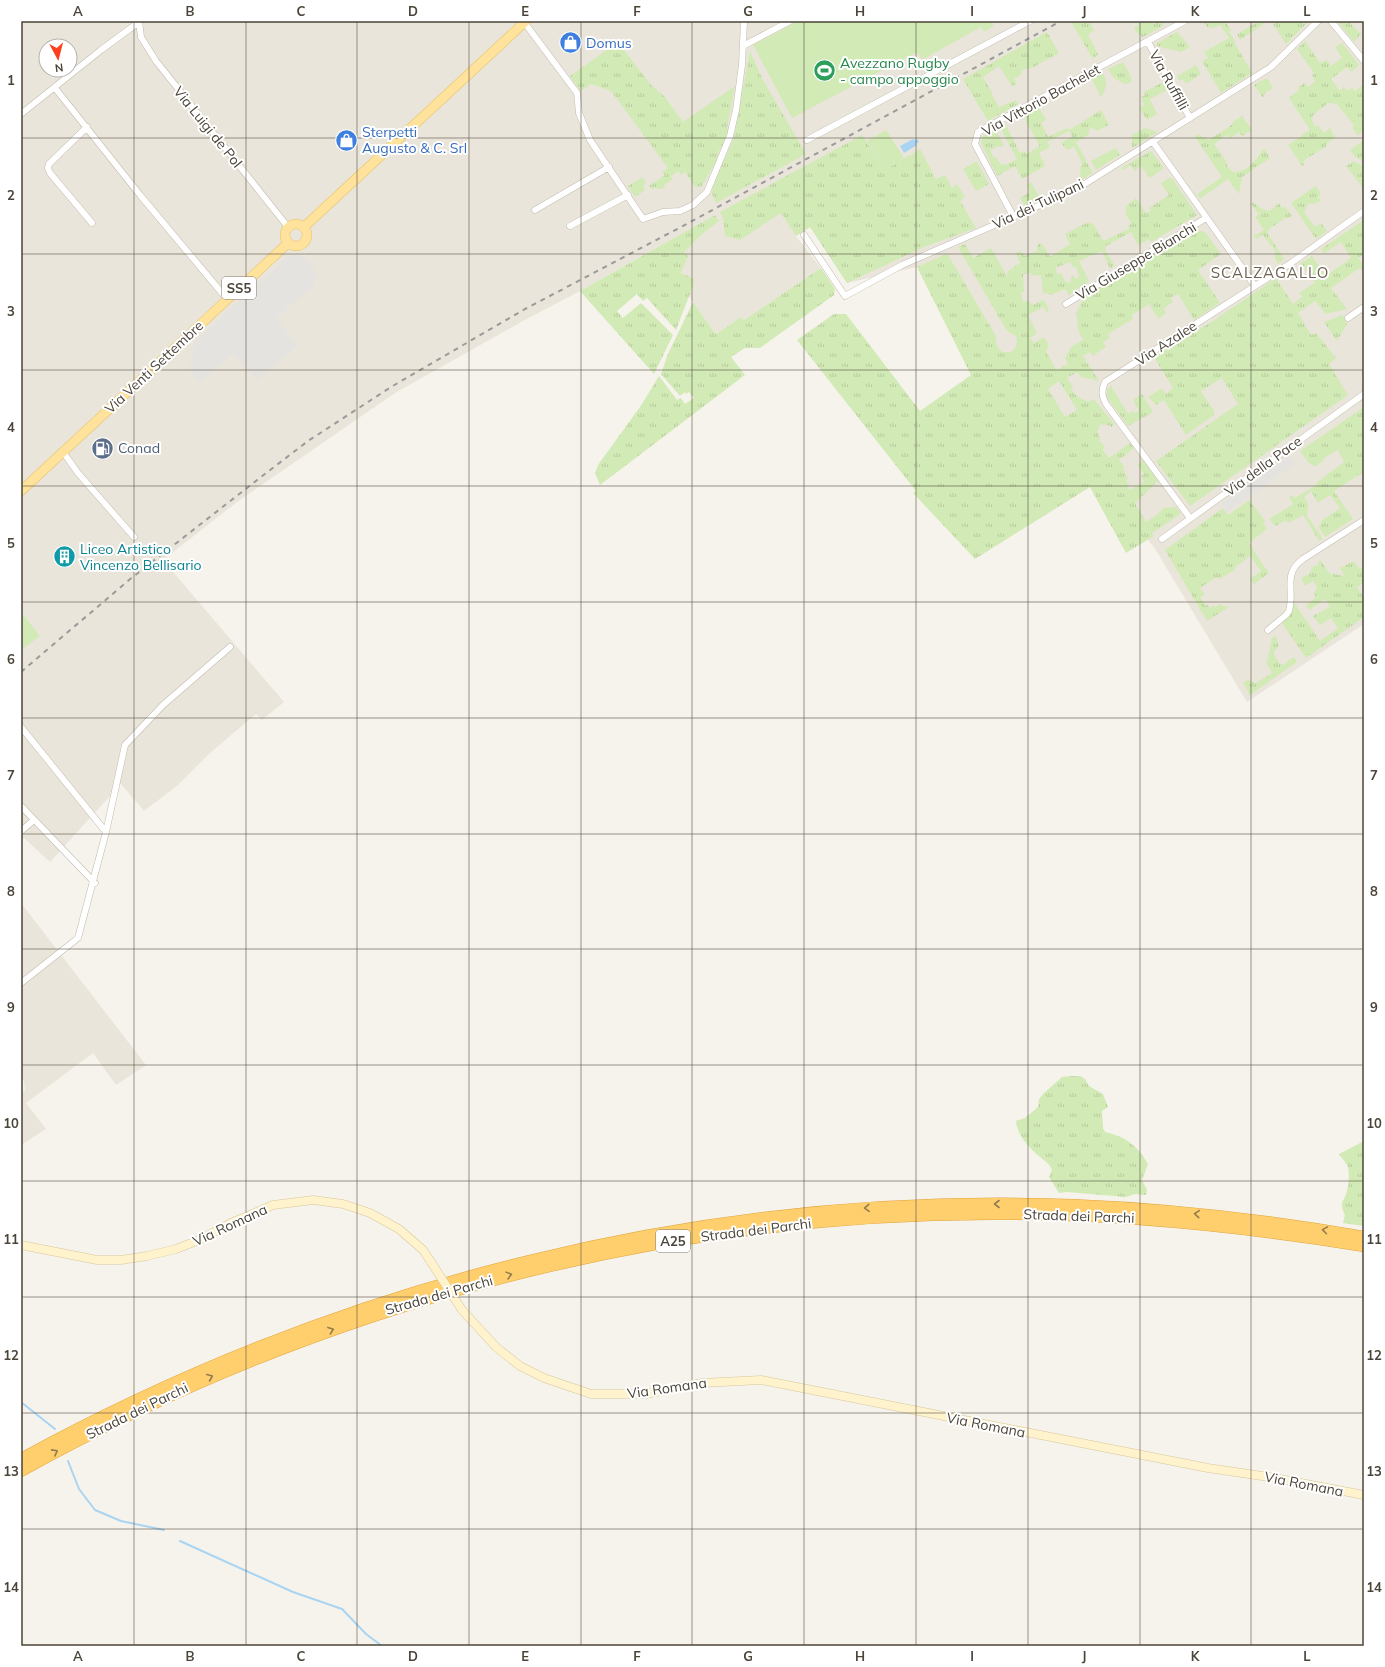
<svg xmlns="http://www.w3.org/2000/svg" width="1385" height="1667" viewBox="0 0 1385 1667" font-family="Mulish,sans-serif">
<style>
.residential{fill:#eae5da;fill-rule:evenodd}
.grass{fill:url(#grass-tufts);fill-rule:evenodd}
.pitch{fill:#d2eab5}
.parking{fill:#e5e3e0}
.water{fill:#a9d4f2}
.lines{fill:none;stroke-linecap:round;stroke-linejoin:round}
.stream{stroke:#a9d4f2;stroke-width:2}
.street-casing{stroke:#c2bbae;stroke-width:7}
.secondary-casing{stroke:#d6c79b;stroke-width:9}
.primary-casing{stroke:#e6c16a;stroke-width:10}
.highway-casing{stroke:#e0a43c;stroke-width:12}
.street{stroke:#fff;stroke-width:6}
.secondary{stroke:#fff3cd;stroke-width:8}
.primary{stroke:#ffe39c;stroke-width:9}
.highway{stroke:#ffcf6e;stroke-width:11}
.rail{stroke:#9a9a9a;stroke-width:2;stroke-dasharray:5 5;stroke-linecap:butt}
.secondary-bridge-casing{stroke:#d6c79b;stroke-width:9;stroke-linecap:butt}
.secondary-bridge{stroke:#fff3cd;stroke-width:8}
.oneway{stroke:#937c4e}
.grid{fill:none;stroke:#4b4439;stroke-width:1;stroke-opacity:0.55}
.labels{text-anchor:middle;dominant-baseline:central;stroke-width:4;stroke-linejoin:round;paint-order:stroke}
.shield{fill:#fff;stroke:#817c74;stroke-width:1}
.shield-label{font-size:13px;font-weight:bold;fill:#4b4439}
.shop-label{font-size:14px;fill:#366cbe;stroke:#fff;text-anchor:start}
.leisure-label{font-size:14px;fill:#27864d;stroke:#fff;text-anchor:start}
.street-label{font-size:14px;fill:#4b4439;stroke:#fff}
.service-label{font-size:14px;fill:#4e5e75;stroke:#fff;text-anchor:start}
.culture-label{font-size:14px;fill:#0d838f;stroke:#fff;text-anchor:start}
.neighbourhood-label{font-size:15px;letter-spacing:1px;fill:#6e6250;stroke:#fff}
.neatline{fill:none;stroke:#4b4439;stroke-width:1.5}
.grid-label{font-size:13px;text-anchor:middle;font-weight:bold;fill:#4b4439}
</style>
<defs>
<pattern id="grass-tufts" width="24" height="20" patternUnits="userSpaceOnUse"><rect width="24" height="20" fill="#d2eab5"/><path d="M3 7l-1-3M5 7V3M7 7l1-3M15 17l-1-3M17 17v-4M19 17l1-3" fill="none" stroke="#b6ca9c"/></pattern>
</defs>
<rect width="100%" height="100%" fill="#f6f3ec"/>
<path class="residential" d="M21 21H1364V624L1247 702 1154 547 1089 469 995 362 939 262 847 283 810 227 796 236 821 268 744 320 741 317 716 334 689 296 693 286 681 273 687 256 684 253 700 236 719 221 715 215 580 291 523 321 395 393 237 502 163 560 284 702 262 720 256 714 210 753 178 785 144 811 121 784 50 862 24 838 21 841ZM46 46H70V70H46Z
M21 903 146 1065 116 1085 93 1053 26 1103 46 1129 21 1145V1093L25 1090 24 1081 21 1077Z"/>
<path class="grass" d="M1072 21H1089L1094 30 1088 35 1098 54 1093 59 1071 22Z
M1137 21H1150L1154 24 1159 21 1163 22V26L1143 37 1136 32 1134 28 1139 25Z
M1203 21H1228L1227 24 1231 30 1229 32 1235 41 1234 42 1252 73 1221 93 1202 61 1208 58 1204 52 1229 38 1220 25 1213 28 1207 27Z
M1259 21H1264L1265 23 1240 40 1237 34Z
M1278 21H1309L1286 44 1273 24Z
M1340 21H1348L1361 34 1354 42 1339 23Z
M1047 32 1059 53 1032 68 1022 70 1021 75 1014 79 1017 84 1012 86 999 66 983 77 993 94 992 95 999 107 1016 100 1018 104 988 121 963 79Z
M1177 32 1190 47 1181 52 1157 46V43Z
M1305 41 1320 63 1327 60 1331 66 1342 58 1335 47 1342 43 1359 65 1351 72 1347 67 1331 79 1340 91 1344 87 1347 91 1352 87 1355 91 1364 84V130L1358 135 1352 128 1354 125 1337 104 1328 103 1313 115 1312 120 1315 127 1318 125 1324 133 1330 128 1335 138 1326 144 1327 146 1306 159 1304 162V165L1302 166 1288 145 1310 130 1289 98 1299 90 1298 88 1304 83 1308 87 1315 81 1312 75 1314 73 1297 49Z
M618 42 651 85 665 97 683 122 735 86 727 128 729 130 725 143 718 152 719 156 702 186 695 187 685 172 681 175 678 171 671 176 673 179 664 185 665 187 662 189 654 188 652 189 649 186 665 175 662 172 668 168 611 91 591 84 581 91 570 76Z
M750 51 763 80 806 154 716 203 712 194 713 186 734 138Z
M1123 62 1131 77V83L1124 84 1113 77 1108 69Z
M1196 65 1201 74 1186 84 1183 79 1179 81 1177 76Z
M1102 71C1108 81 1107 88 1101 97L1091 78Z
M1264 79H1268L1273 88 1265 93 1263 98 1254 85Z
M1163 82 1167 90 1150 99 1157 114 1147 120 1139 108 1144 105 1141 97 1145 95 1144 92Z
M1038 106 1046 120 1041 123 1048 137 1067 128 1069 130 1101 110 1109 125 1097 131 1090 127 1088 135 1076 142 1093 173 1079 181 1081 172 1079 168 1083 165 1074 147 1067 150 1061 143 1072 137 1069 131 1047 142 1050 147 1039 153 1045 166 1022 179 1015 166 997 176 981 143 983 136 995 130 1004 145 1000 147 999 146 990 150 994 158 996 157 1001 165 1003 164 1005 165 1017 159 1000 127 1006 125 1020 153 1024 151 1026 154 1040 146 1026 122 1025 113Z
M1242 116 1252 130 1242 136 1239 132 1230 139 1227 135 1214 144 1226 161 1227 166 1233 172C1249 172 1256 160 1264 148L1270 158 1242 177 1239 194 1228 179 1200 199 1197 194 1222 177 1195 137 1199 134 1202 137 1209 140 1233 124 1232 122Z
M1145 128 1158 132 1132 148V135Z
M862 135 885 170 920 149 936 179 945 175 952 188 957 184 965 197 960 201 976 228 924 247 847 283 810 227 796 236 781 213 740 240 725 236 723 218 720 212Z
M1364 140V162L1355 157 1350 150Z
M1116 148 1120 155 1096 170 1091 161Z
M1151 151 1164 168 1150 178 1141 166 1134 171 1131 165 1123 170 1121 168Z
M1354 161 1364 166V189L1346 166Z
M975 162H977L989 184 976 191 963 169Z
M642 177 646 183 643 185 645 190 635 197 628 186Z
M1169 178H1172L1197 215 1151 242 1149 239 1138 245 1131 232 1106 246 1105 251 1115 266 1110 269 1102 251 1079 261 1089 281 1069 295 1065 289 1051 295 1048 293 1043 294 1041 275 1031 276V273L1023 274 1024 292H1021L1023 302 1029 301 1033 305 1043 300 1045 301 1049 310 1047 313 1044 307 1028 315 1037 333 1030 338 1034 343 1044 337 1049 345 1046 351 1056 370 1068 364 1065 358 1072 346 1083 340 1077 327 1078 323 1076 314 1083 298 1194 229 1205 232 1221 254 1198 270 1220 303 1194 320 1178 294 1171 298 1173 302 1164 308 1166 313 1158 319 1149 304 1132 315 1133 319 1108 334 1110 338 1103 342 1106 347 1092 356 1090 352 1083 356 1099 381 1081 377 1077 372 1067 378 1073 387 1071 389 1077 396 1088 402 1094 399 1114 424 1112 427 1105 424 1100 425 1097 432 1100 438 1099 441 1104 445 1103 450 1109 458 1130 443 1134 448 1119 460 1125 468 1123 469 1128 478 1126 480 1129 485 1127 486 1130 490 1144 482 1141 476 1144 474 1137 465 1143 460 1158 481 1137 501 1136 505 1146 522 1157 515 1163 508 1176 507 1181 514 1152 533 1154 536 1126 553 1090 487 975 559 913 493 916 491 797 340 834 314H846L920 411 971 375 917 267 946 254 948 255 996 336C995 343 997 347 1002 352H1011C1017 348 1018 343 1016 336L1007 331 958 247 965 244 973 258 991 248 1007 276 1008 271 1020 263 1016 253 1020 251 1024 256 1037 251 1038 243 1043 245 1050 257 1070 244 1065 234 1088 222 1094 225 1103 241 1129 229 1128 225 1132 224 1126 215V206L1136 198 1146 213 1151 211 1149 208 1169 195 1161 183ZM1070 262 1073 267H1076L1079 276 1076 279 1073 276 1071 277V281L1068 283 1065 281 1061 273 1058 274 1055 268ZM1059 381 1077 410 1065 417 1048 389Z
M1031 182 1040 199 1025 206 1020 198 1030 192 1027 185Z
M1316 186 1321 194 1318 197 1321 201 1313 204 1309 203 1305 208 1306 210 1304 212 1315 227 1321 223 1327 231 1316 239 1291 203Z
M1253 202 1262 209 1270 211 1279 203 1282 208 1285 207 1292 215 1289 218H1285L1268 230V234L1284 259 1278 264 1275 258V251L1263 235 1256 239 1254 236 1264 230 1255 217 1259 214 1251 204Z
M715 215 719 221 700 236 684 253 688 256 681 273 694 279 693 286 676 330 647 298 643 301 637 294 617 311 623 318 641 303 673 335 654 374 580 291Z
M1364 220V254L1358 258 1364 266V273L1360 268 1331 288 1347 309 1326 314 1315 301 1298 313 1311 335 1316 333 1336 358 1329 364 1348 395 1190 506 1156 461 1238 404 1222 378 1201 391 1214 411V415L1186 435 1164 400 1156 405 1148 397 1162 388 1166 394 1173 388 1154 357 1213 321 1276 278 1293 304 1302 297 1299 293 1315 283 1301 263 1312 256 1326 276 1351 258 1341 242 1324 253 1321 249Z
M821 268 835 289 834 295 760 348H745L731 357 745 375 600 485 595 473 598 465 640 407 659 376 677 400 681 398 685 404 694 398 689 392 686 394 685 392 680 396 661 374 668 354 693 302 716 334 741 317 744 320Z
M1343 315 1347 324 1337 341 1324 322Z
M1111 386 1128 414 1133 411 1134 413 1139 411 1133 400 1142 394 1153 412 1128 426 1107 397V390Z
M1364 407V475L1362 473 1334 491 1353 519 1325 537 1318 526 1322 523 1321 521 1340 508 1330 495 1318 503 1311 491 1304 497 1308 504 1307 516 1323 539 1319 541 1303 515 1288 523 1286 520 1276 526 1269 519 1293 504 1289 497 1293 496 1294 498 1317 485 1316 483 1344 462 1338 450 1324 458V460L1317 465 1318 466C1309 467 1305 457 1300 451Z
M1249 500 1265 521 1263 523 1267 529 1249 543C1255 553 1262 563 1269 573L1254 584 1250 579 1261 571 1250 556 1234 568 1235 570 1219 579 1217 577 1200 588 1205 595 1200 597 1206 606 1208 605 1210 608 1214 605 1215 607 1221 604 1223 606 1229 607 1207 621 1165 550 1223 508 1228 515Z
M1320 559 1329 573 1344 576 1340 568 1354 561 1359 568 1362 567 1364 569V583L1357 587 1364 598V617L1306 658 1282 623C1288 617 1294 610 1293 601L1320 641 1338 628 1331 618 1320 625 1313 616 1330 607 1325 599 1309 610 1306 606 1316 597 1314 593 1317 587 1313 581 1305 586 1301 578 1309 574 1313 566H1317Z
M1276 636 1279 646 1274 651V655L1280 664 1285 665 1286 662 1294 657 1297 662 1250 695 1243 683 1248 680 1256 683 1272 673 1266 662 1268 658 1272 638Z
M1071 1076H1080L1085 1079 1089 1086 1103 1094 1108 1107 1102 1111 1103 1128 1105 1132C1126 1137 1137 1145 1148 1164L1142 1180 1147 1190 1146 1195 1135 1194 1126 1197 1067 1192 1059 1193 1049 1177 1052 1170C1049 1163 1045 1161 1040 1157 1029 1148 1017 1135 1016 1121L1025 1118 1038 1107 1039 1099 1044 1093 1062 1077Z
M1364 1141V1226L1343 1223 1345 1215C1338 1201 1344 1203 1347 1191 1349 1184 1350 1171 1347 1165 1345 1161 1341 1158 1339 1154Z"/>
<path class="pitch" d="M798 21H991L994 26 984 32 981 27 922 60 917 52 792 118 753 45Z
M886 130 904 158 885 170 867 141Z
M21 612 40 636 21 650Z"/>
<path class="parking" d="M290 255H299L307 259 313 267 316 275 314 286 276 318 298 346 257 380 234 354 199 383 191 372V362L193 348 198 339Z
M1290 455 1295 464 1228 512 1221 504Z"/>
<path class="water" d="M913 139 914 140 917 139 919 142 916 144 917 145 904 153 900 146Z"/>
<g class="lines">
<path class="stream" d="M21 1402 55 1429
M68 1461 79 1489 95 1510 121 1521 164 1530
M180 1541 293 1592 342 1609 366 1634 382 1646"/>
<defs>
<path id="street" d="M139 21 141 37 156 61 288 227
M1331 21 1364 61
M524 22 577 93 579 113 590 140 643 219 663 212 680 211 693 205 707 192 730 136 736 110 742 65 744 21
M1148 42 1190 118
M743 46 790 21
M55 88 140 195 227 299
M21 114 101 50 139 22
M87 127 49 164 48 168 50 173 92 223
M807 140 1030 21
M1153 142 1255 286
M535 210 609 167
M1013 216 975 144 978 132 1185 21
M570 226 628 195
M804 235 845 296 902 265 1075 190 1271 67 1318 21
M1066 304 1206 218
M1348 318 1364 307
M63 452 78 473 134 537
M1190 518 1106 404C1102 396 1101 391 1105 382L1291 263 1364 211
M1162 539 1364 394
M1268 630 1286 615 1289 611C1295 590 1282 574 1303 559L1364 520
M21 727 106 832
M21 806 95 883
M21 831 34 820
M21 983 78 938 106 832 125 745 163 705 230 647"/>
<path id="secondary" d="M21 1245 97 1260H121L147 1256 176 1249 199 1240 231 1223 273 1205 313 1200 343 1204 370 1213 399 1229 423 1250 431 1262
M462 1310 496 1347 520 1366 544 1378 591 1394H646L702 1383 761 1380 1208 1468 1269 1477 1364 1495"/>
<path id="primary" d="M285 235a11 11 0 1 1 22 0a11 11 0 1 1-22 0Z
M304 227 526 21
M21 491 288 243"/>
<path id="highway" d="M21 1459C342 1283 706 1191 1073 1205 1170 1209 1268 1220 1364 1237
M21 1471C317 1307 650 1215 989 1214 1115 1213 1240 1226 1364 1246"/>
</defs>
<use href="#street" class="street-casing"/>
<use href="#secondary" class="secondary-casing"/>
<use href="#primary" class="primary-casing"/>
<use href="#highway" class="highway-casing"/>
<use href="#street" class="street"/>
<use href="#secondary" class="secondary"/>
<use href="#primary" class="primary"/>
<use href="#highway" class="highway"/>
<path class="rail" d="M21 672 129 580 261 477 308 441 391 387 525 309 681 227 1061 21"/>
<defs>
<path id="secondary-bridge" d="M431 1262 462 1310"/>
</defs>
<use href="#secondary-bridge" class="secondary-bridge-casing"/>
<use href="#secondary-bridge" class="secondary-bridge"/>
</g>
<defs><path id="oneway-chevron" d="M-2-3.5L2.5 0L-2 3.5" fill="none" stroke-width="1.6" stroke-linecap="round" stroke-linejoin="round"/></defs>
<g class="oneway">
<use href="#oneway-chevron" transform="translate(997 1204) rotate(180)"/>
<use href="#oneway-chevron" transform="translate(867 1208) rotate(176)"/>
<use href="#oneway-chevron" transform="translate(1197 1214) rotate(-175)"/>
<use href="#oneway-chevron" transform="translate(1325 1230) rotate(-171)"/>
<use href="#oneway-chevron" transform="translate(509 1275) rotate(-15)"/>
<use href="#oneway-chevron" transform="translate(331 1330) rotate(-20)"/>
<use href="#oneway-chevron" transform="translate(210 1377) rotate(-23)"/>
<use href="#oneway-chevron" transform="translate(55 1452) rotate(-28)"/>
</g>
<path class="grid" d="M134 21V1646M246 21V1646M357 21V1646M469 21V1646M581 21V1646M692 21V1646M804 21V1646M916 21V1646M1028 21V1646M1140 21V1646M1251 21V1646M21 138H1364M21 254H1364M21 370H1364M21 486H1364M21 602H1364M21 718H1364M21 834H1364M21 949H1364M21 1065H1364M21 1181H1364M21 1297H1364M21 1413H1364M21 1529H1364"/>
<defs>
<symbol id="shop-disc" viewBox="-11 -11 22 22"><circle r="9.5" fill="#3f7fe0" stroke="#fff"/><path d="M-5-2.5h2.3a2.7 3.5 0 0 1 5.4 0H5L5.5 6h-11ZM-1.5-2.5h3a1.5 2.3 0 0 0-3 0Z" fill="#fff"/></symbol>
<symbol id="stadium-disc" viewBox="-11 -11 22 22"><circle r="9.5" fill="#2e9e5b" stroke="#fff"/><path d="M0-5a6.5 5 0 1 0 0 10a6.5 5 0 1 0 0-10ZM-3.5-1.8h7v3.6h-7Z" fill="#fff"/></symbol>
<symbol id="fuel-disc" viewBox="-11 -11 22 22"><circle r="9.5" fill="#5c6f8a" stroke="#fff"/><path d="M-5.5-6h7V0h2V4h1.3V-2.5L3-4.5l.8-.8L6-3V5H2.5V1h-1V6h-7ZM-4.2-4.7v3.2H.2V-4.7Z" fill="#fff"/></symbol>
<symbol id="building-disc" viewBox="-11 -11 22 22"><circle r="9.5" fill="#0f9aa8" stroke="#fff"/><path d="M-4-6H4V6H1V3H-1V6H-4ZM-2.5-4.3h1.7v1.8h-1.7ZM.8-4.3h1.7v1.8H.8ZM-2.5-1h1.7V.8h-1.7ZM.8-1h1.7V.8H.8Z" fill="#fff"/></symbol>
</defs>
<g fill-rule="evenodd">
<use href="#shop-disc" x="558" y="30" width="25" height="25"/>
<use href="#stadium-disc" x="812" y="58" width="25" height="25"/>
<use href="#shop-disc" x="334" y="128" width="25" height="25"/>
<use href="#fuel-disc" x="90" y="436" width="25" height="25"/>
<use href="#building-disc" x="52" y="544" width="25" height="25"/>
</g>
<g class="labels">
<g class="shield">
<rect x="222" y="277" width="34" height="22" rx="3"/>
<rect x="656" y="1230" width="34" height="22" rx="3"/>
</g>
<g class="shield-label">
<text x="239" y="288">SS5</text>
<text x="673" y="1241">A25</text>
</g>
<g class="shop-label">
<text x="586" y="43">Domus</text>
<text x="362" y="132">Sterpetti<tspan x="362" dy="16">Augusto &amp; C. Srl</tspan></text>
</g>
<g class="leisure-label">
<text x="840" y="63">Avezzano Rugby<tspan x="840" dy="16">- campo appoggio</tspan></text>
</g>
<g class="street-label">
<text transform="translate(1169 80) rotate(61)">Via Ruffilli</text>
<text transform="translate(1041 100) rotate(-29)">Via Vittorio Bachelet</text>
<text transform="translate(208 127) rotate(51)">Via Luigi de Pol</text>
<text transform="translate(1038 204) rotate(-25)">Via dei Tulipani</text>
<text transform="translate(1136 261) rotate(-31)">Via Giuseppe Bianchi</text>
<text transform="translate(1166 343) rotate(-33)">Via Azalee</text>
<text transform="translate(154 367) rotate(-43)">Via Venti Settembre</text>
<text transform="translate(1263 466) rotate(-36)">Via della Pace</text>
<text transform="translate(1079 1216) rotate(2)">Strada dei Parchi</text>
<text transform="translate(230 1225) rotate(-25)">Via Romana</text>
<text transform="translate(756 1230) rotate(-7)">Strada dei Parchi</text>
<text transform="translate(439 1295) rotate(-16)">Strada dei Parchi</text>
<text transform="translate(667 1388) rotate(-8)">Via Romana</text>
<text transform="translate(137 1411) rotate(-26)">Strada dei Parchi</text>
<text transform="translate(986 1425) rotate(11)">Via Romana</text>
<text transform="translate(1304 1484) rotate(11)">Via Romana</text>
</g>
<g class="service-label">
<text x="118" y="448">Conad</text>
</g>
<g class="culture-label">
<text x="80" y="549">Liceo Artistico<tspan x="80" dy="16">Vincenzo Bellisario</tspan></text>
</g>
<g class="neighbourhood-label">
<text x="1270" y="272">SCALZAGALLO</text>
</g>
</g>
<rect width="1385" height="1667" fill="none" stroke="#ffffff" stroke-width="44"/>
<g transform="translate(58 58) rotate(173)"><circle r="19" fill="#ffffff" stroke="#b7b4b0"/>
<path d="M0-3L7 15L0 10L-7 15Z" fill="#fc3f1d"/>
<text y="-6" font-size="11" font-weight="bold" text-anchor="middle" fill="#4b4439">N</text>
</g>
<rect x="22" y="22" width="1341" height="1623" class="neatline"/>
<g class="grid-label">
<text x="78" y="16">A</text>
<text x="190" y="16">B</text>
<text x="301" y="16">C</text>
<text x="413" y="16">D</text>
<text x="525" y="16">E</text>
<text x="637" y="16">F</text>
<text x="748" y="16">G</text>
<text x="860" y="16">H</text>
<text x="972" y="16">I</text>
<text x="1084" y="16">J</text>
<text x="1195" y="16">K</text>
<text x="1307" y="16">L</text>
<text x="11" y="85">1</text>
<text x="1374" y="85">1</text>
<text x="11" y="200">2</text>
<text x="1374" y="200">2</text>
<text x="11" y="316">3</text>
<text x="1374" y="316">3</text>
<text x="11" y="432">4</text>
<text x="1374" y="432">4</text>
<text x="11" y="548">5</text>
<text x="1374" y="548">5</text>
<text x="11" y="664">6</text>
<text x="1374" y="664">6</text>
<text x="11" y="780">7</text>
<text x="1374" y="780">7</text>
<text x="11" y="896">8</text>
<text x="1374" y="896">8</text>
<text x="11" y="1012">9</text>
<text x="1374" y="1012">9</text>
<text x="11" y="1128">10</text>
<text x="1374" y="1128">10</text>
<text x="11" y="1244">11</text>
<text x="1374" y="1244">11</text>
<text x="11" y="1360">12</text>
<text x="1374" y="1360">12</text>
<text x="11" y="1476">13</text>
<text x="1374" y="1476">13</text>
<text x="11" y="1592">14</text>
<text x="1374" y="1592">14</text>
<text x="78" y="1661">A</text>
<text x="190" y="1661">B</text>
<text x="301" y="1661">C</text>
<text x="413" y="1661">D</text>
<text x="525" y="1661">E</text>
<text x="637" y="1661">F</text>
<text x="748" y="1661">G</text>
<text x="860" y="1661">H</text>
<text x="972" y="1661">I</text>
<text x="1084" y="1661">J</text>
<text x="1195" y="1661">K</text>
<text x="1307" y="1661">L</text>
</g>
</svg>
